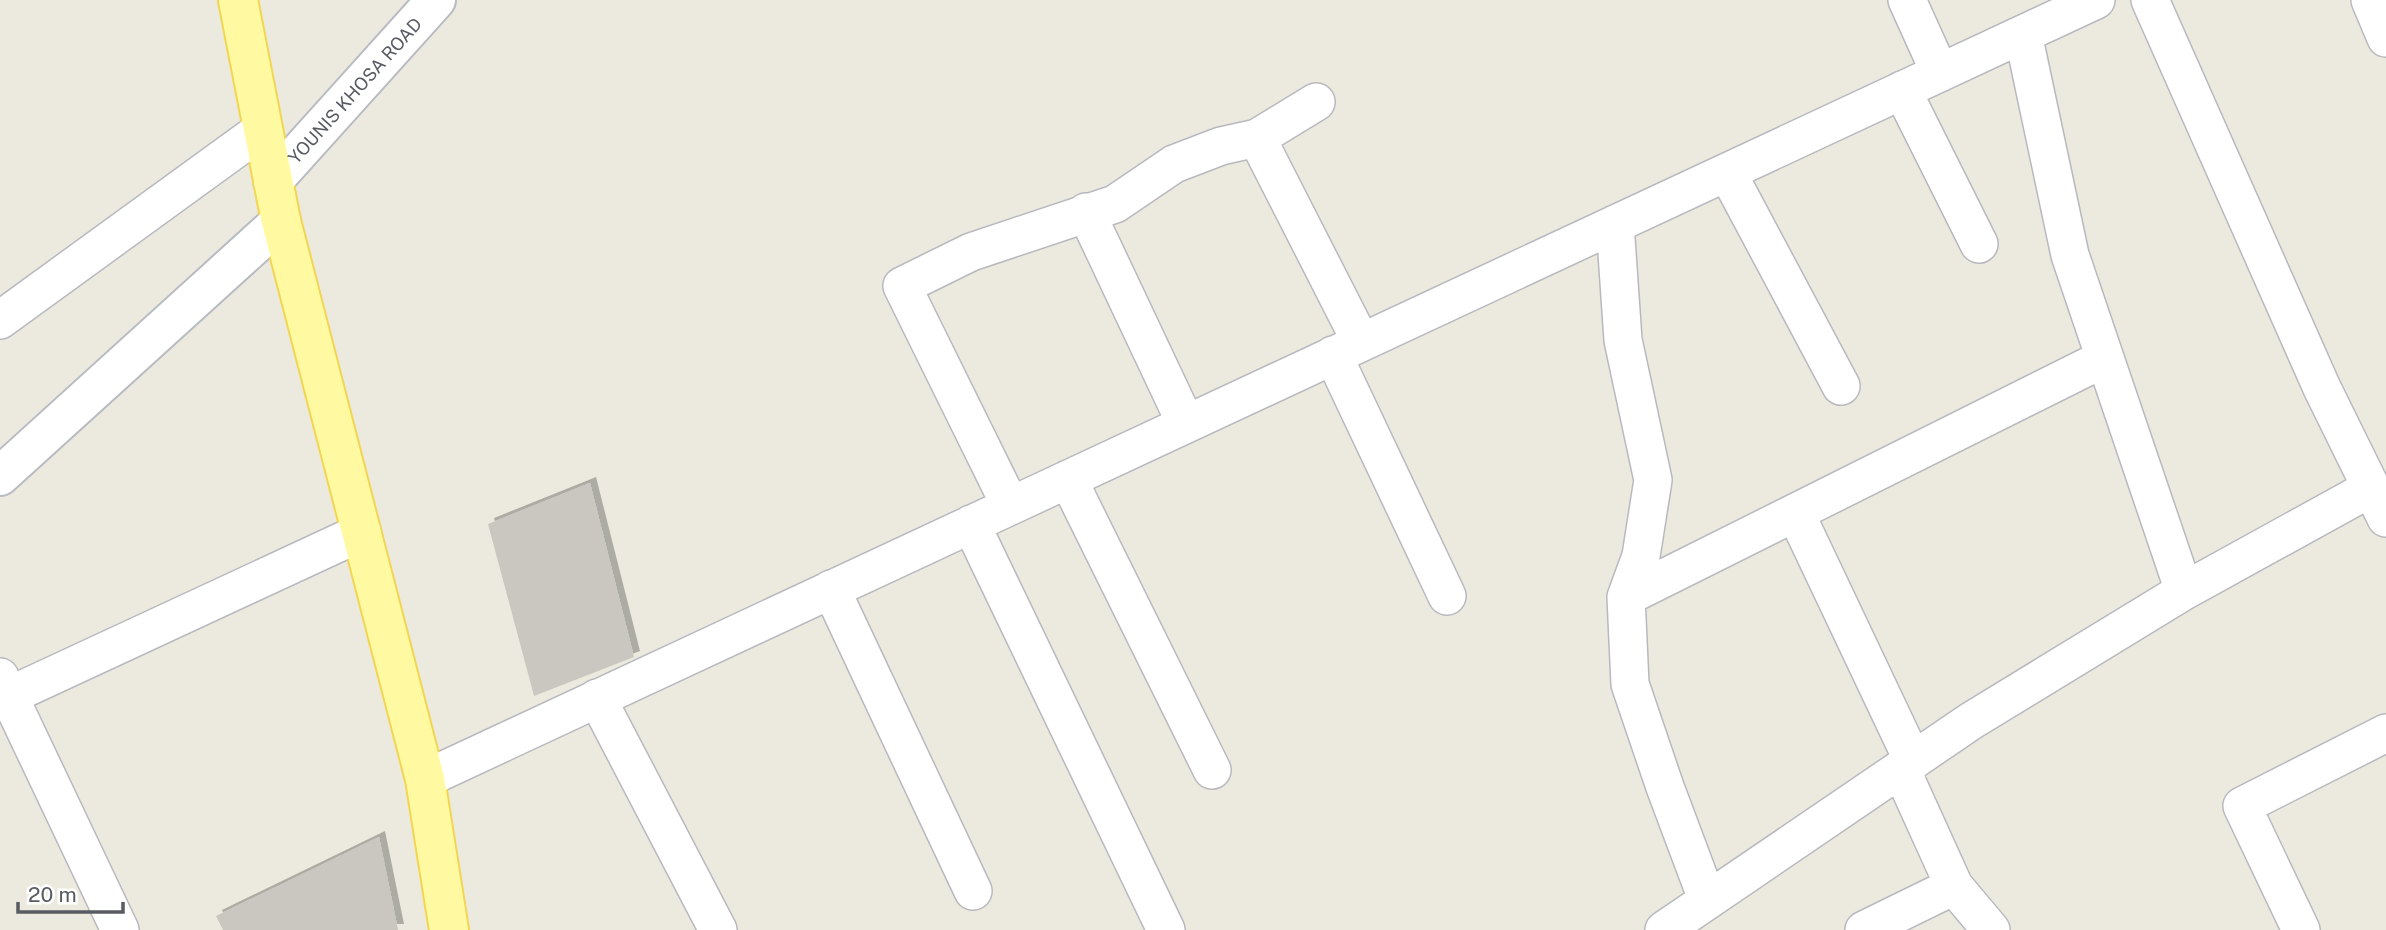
<svg xmlns="http://www.w3.org/2000/svg" width="2386" height="930" viewBox="0 0 2386 930" font-family="'Public Sans',sans-serif">
<style>
.building{fill:#c9c7bf;filter:url(#shadow)}
.lines{fill:none;stroke-linecap:round;stroke-linejoin:round}
.street-casing{stroke:#b8b9bf;stroke-width:40}
.secondary-casing{stroke:#b8bbc2;stroke-width:42}
.primary-casing{stroke:#f2d653;stroke-width:42}
.street{stroke:#fff;stroke-width:37}
.secondary{stroke:#fff;stroke-width:38}
.primary{stroke:#fffaa1;stroke-width:38}
.labels{text-anchor:middle;dominant-baseline:central;stroke-width:6;stroke-linejoin:round;paint-order:stroke}
.street-label{font-size:18px;fill:#585b61;stroke:#fff}
</style>
<defs>
<filter id="shadow"><feDropShadow dx="6" dy="-6" stdDeviation="0" flood-color="#0004"/></filter>
</defs>
<rect width="100%" height="100%" fill="#eceadf"/>
<path class="building" d="M590 483 634 657 534 696 488 524Z
M379 837 398 930H223L216 916Z"/>
<g class="lines">
<defs>
<path id="street" d="M1907 0 1940 73
M2150 0 2322 388 2386 518
M2370 0 2386 38
M2023 34 2070 255 2184 591
M1902 90 1979 244
M1257 138 1361 342
M1727 172 1841 386
M1086 212 1186 424
M1615 224 1623 340 1653 480 1641 556 1626 597 1630 684 1665 787 1707 899
M0 320 263 129
M1333 355 1447 596
M1068 479 1212 770
M1010 505 902 286 971 252 1115 204 1174 164 1221 146 1257 138 1316 102
M1796 514 1913 761
M971 524 1166 930
M831 589 973 891
M1626 597 2105 358
M0 677 120 930
M597 698 718 930
M0 700 362 532
M1901 769 1954 886 1991 930
M425 779 2096 0
M1664 930 1971 721 2184 591 2371 488
M1864 930 1954 886
M2301 930 2242 806 2386 733"/>
<g id="secondary">
<path id="s1" d="M273 181 436 0"/>
<path d="M0 476 281 221"/>
</g>
<path id="primary" d="M238 0 281 221 425 779 449 930"/>
</defs>
<use href="#street" class="street-casing"/>
<use href="#secondary" class="secondary-casing"/>
<use href="#primary" class="primary-casing"/>
<use href="#street" class="street"/>
<use href="#secondary" class="secondary"/>
<use href="#primary" class="primary"/>
</g>
<g class="labels">
<g class="street-label">
<text stroke="none"><textPath href="#s1" startOffset="122">YOUNIS KHOSA ROAD</textPath></text>
</g>
</g>
<path d="M18 902v10h105v-10" fill="none" stroke="#585b61" stroke-width="3.5"/>
<text x="28" y="902" font-size="21" fill="#585b61" stroke="#ffffff" stroke-width="5" paint-order="stroke">20 m</text>
</svg>
